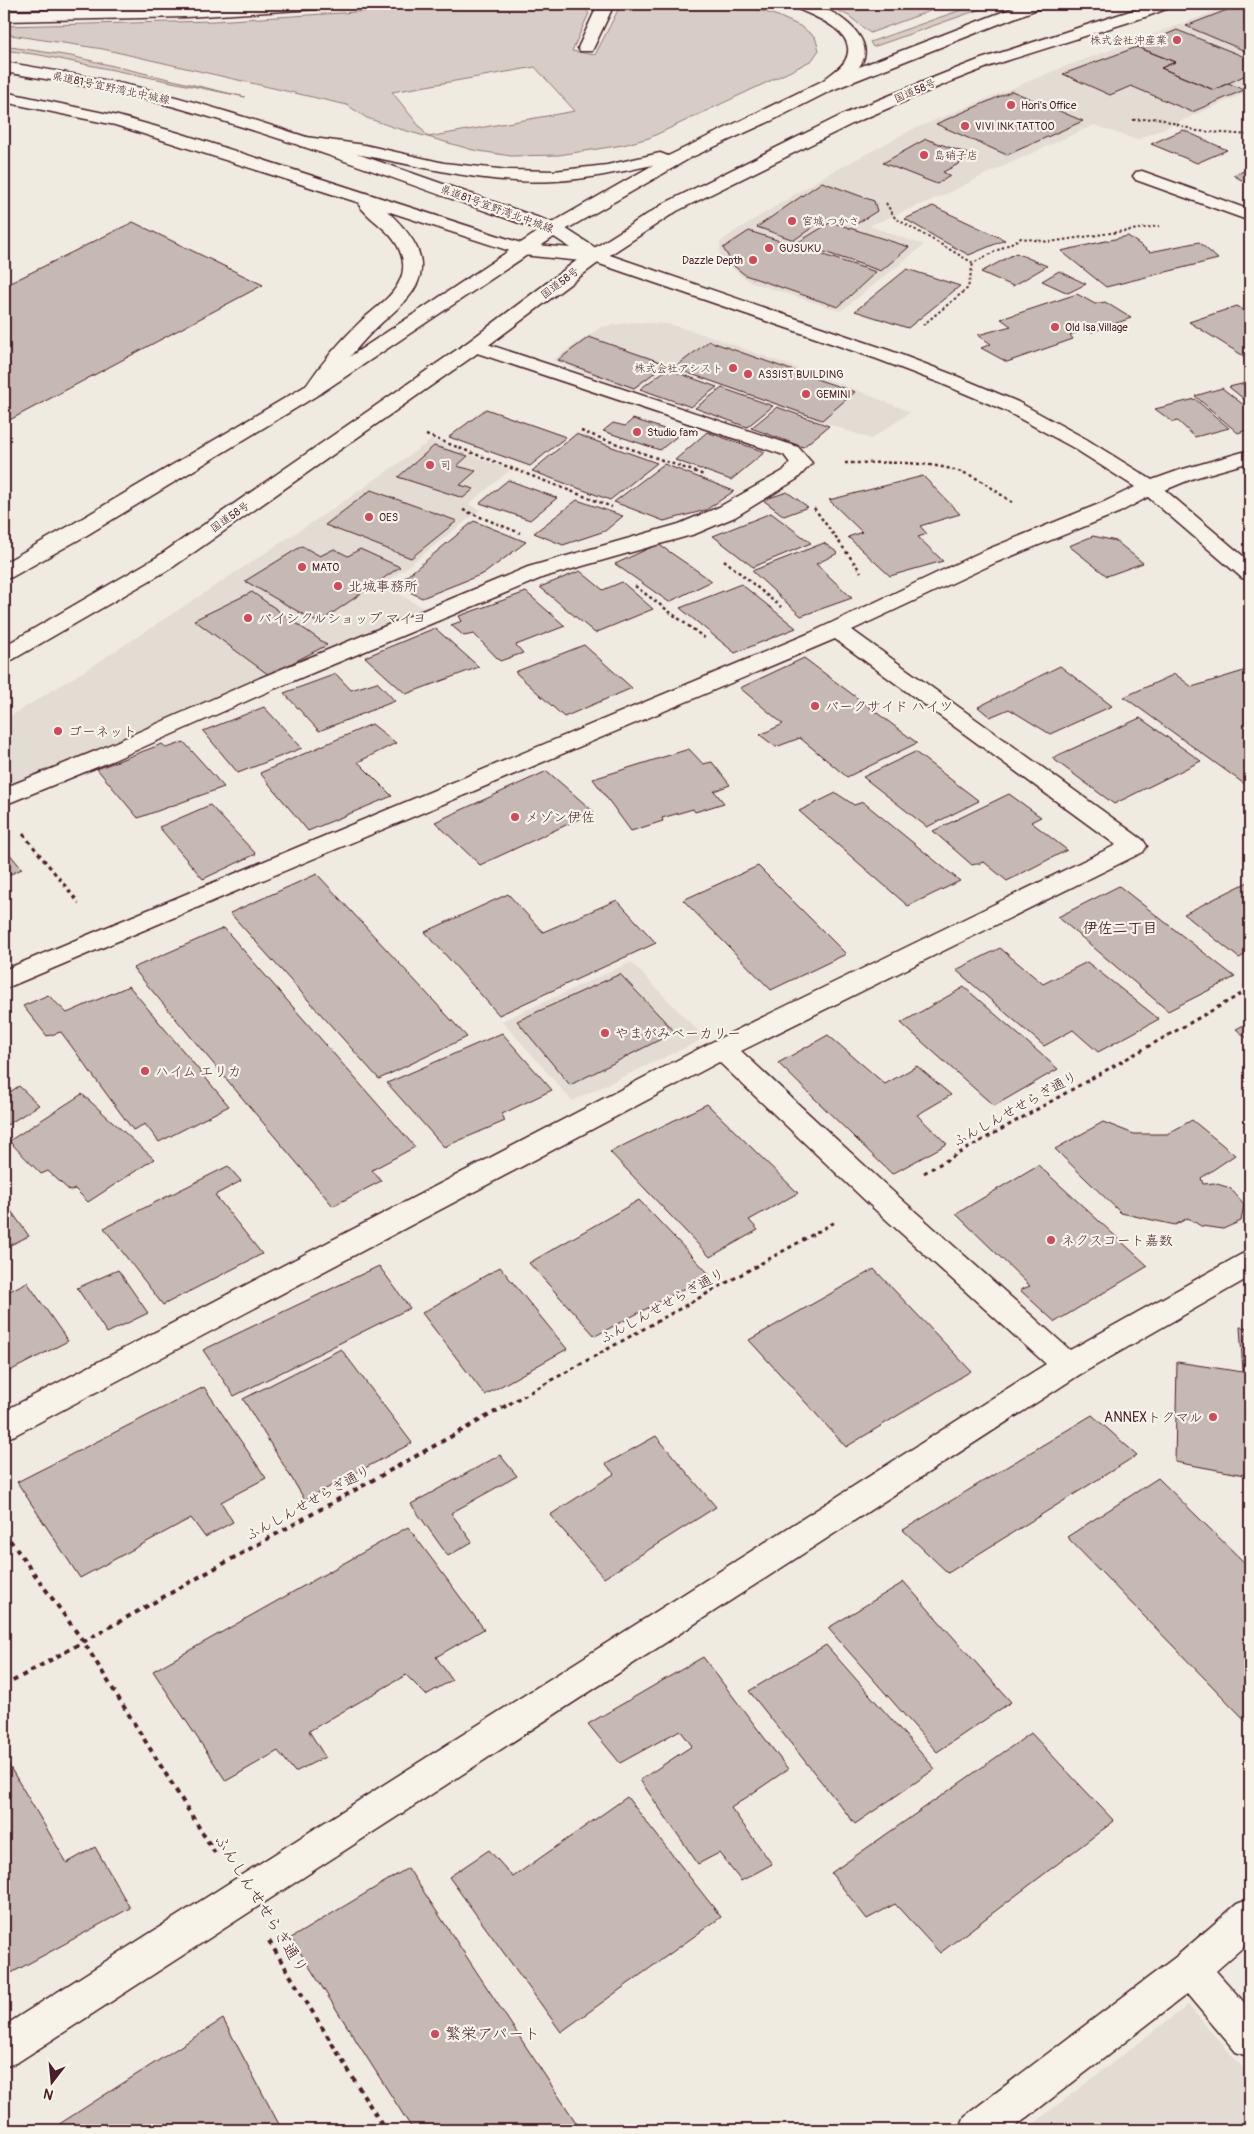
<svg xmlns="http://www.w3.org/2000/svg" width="1254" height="2134" viewBox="0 0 1254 2134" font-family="Pangolin,'Klee One',sans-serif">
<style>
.built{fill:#e3dcd2}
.green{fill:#d8cdc6;stroke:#917678;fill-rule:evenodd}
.building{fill:#c6b8b3;stroke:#4a1f2b}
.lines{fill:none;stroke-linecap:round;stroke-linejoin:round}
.minor-casing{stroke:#4a1f2b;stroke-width:3}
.major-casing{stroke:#4a1f2b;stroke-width:3}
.highway-casing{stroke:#4a1f2b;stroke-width:3}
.path-far3{stroke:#4a1f2b;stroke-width:2;stroke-dasharray:2.5 2.5;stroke-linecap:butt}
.path-far2{stroke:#4a1f2b;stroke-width:2.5;stroke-dasharray:3 3;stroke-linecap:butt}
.path-far1{stroke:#4a1f2b;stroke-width:3;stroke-dasharray:4 4;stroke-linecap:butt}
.path{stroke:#4a1f2b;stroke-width:4;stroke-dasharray:5 5;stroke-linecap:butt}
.minor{fill:#f7f3e8;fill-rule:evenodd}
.major{fill:#f7f3e8;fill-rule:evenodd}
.highway{fill:#f7f3e8;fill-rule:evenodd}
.poi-dot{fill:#d1495b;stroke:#f7f3e8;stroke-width:2}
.labels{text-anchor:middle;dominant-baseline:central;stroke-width:4.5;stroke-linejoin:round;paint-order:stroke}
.far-poi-label{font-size:11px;fill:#4a1f2b;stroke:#f7f3e8;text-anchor:start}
.far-street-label{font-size:11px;fill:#4a1f2b;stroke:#f7f3e8}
.poi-label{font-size:14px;fill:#4a1f2b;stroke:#f7f3e8;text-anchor:start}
.street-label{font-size:14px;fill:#4a1f2b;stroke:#f7f3e8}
.neighbourhood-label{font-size:15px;font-weight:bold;fill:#4a1f2b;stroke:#f7f3e8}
.near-street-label{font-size:16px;fill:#4a1f2b;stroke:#f7f3e8}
.near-poi-label{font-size:16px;fill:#4a1f2b;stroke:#f7f3e8;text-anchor:start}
</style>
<rect width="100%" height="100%" fill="#f0ebe0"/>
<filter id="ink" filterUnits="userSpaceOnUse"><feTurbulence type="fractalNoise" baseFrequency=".02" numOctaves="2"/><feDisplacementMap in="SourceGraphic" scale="10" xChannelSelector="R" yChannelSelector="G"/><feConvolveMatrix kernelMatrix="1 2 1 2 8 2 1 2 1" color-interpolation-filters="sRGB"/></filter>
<g filter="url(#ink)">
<path class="built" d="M1235 4 1250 5V91L1137 140 1094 125 982 176 951 192 869 226 924 245 841 311 750 282 719 258 720 242 734 232 823 177 911 130 1056 70Z
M634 322 669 324 710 336 859 391 911 412 871 439 666 366 633 391 552 360 601 327Z
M431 440 510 470 469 504 480 510 384 585 424 608 264 680 4 791V720L94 665 349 498Z
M631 962 705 1038 572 1101 502 1021Z
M1188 2005 1250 2076V2130H1025Z"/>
<path class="green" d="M483 4H578L589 13 572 51 595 55 618 10 629 4 742 5 778 16 800 26 815 37 819 50 812 60 793 70 649 138 623 145 559 155 511 156 473 150 393 127 367 118 347 105 103 49 4 34V26L214 21ZM535 67 575 111 428 137 392 92Z
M825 4H949L870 33 849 16Z
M978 4H995L873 47 870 42Z
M4 46 71 56 245 97 40 55 4 50Z"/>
<path class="building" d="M1237 6 1250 11V53L1186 26Z
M1177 30 1250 59V73L1214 90 1161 68 1175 62 1137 47Z
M1137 47 1175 62 1161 68 1214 90 1228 83 1244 90 1192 112 1131 86 1110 95 1063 74Z
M1012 91 1083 121 1007 155 936 124Z
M1183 130 1227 150 1197 163 1151 144Z
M926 139 974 156 943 172 950 176 937 184 883 163Z
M1250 169V185L1233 175Z
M822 182 874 201 877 211 858 223 826 218 794 240 757 227Z
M933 206 1005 240 969 255 939 239 905 219Z
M133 222 263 285 4 423V286Z
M831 222 909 247 881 271 797 243Z
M749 231 876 272 838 307 745 275 734 266 723 248Z
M1128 236 1150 252 1199 242 1218 259 1106 287 1061 251Z
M1016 253 1047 266 1013 286 981 272Z
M907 269 960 286 908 328 855 311Z
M1059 271 1086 284 1068 293 1042 281Z
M1077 294 1095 304 1105 302 1131 318 1092 332 1086 329 1070 335 1073 339 1007 362 981 348 991 344 978 335 1011 326 1001 319Z
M1237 306 1250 314V360L1189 322Z
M589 337 666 364 634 388 558 360Z
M709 341 822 381 855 392 822 420 674 368Z
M667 369 717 387 691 407 640 389Z
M1250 382V404L1229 387Z
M722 388 773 406 747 427 695 408Z
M1222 388 1250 410V429L1238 433 1195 396Z
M1195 399 1229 428 1195 437 1178 421 1173 422 1155 409Z
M777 407 829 426 803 447 751 428Z
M486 409 566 437 530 466 449 437Z
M633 419 680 434 660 450 603 431 613 423 625 426Z
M707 432 765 452 731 480 675 460Z
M576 434 657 463 610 500 532 471Z
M434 446 468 456 457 466 476 471 460 485 474 489 463 498 398 477Z
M664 464 734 491 706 510 664 521 614 502Z
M923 476 960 514 920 526 927 534 918 537 943 561 890 576 848 537 862 532 829 500Z
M508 480 557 498 530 520 480 503Z
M371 490 457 521 411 558 325 525Z
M787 492 808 507 784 516 763 500Z
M577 500 623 516 605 531 563 545 534 533Z
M771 513 811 543 753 567 713 536Z
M474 521 526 542 485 573 422 598 396 585Z
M1093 536 1116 541 1143 563 1107 576 1069 546Z
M824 543 838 553 816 564 852 598 801 616 752 571Z
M658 544 712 581 669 602 615 564Z
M302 546 320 556 334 549 348 556 360 549 400 567 318 623 245 581Z
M580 571 603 590 622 582 653 609 595 633 540 587Z
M741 584 796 628 735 653 680 608Z
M252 592 327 645 269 675 194 620Z
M526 592 565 626 516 645 523 653 500 661 474 634 464 636 451 625 462 621 459 616Z
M435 628 479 667 406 694 365 657Z
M584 645 632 688 564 717 515 672Z
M804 658 917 743 847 777 800 738 776 747 760 735 783 724 740 688Z
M1060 666 1112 706 1050 734 1009 709 990 717 978 707Z
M1250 669V788L1124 697 1175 674 1192 687Z
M336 674 351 690 377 682 395 701 319 731 284 693Z
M264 707 302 748 238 773 203 731Z
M1140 718 1201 761 1114 804 1052 758Z
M372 724 396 743 358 762 392 796 308 831 260 773Z
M184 742 224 787 138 818 97 769 162 744 167 748Z
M689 749 703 764 712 762 730 785 714 791 724 803 695 812 693 809 662 818 663 821 631 831 593 779Z
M915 752 979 801 927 827 863 777Z
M547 771 594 812 480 865 435 822Z
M836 793 854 805 863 802 960 881 908 906 799 811Z
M1009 794 1041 817 1031 822 1067 850 1007 881 984 862 972 865 933 831Z
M210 805 256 854 203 879 159 827Z
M4 847 22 869 4 877Z
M758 866 846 954 771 990 683 900Z
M317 874 467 1037 379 1079 230 913Z
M1250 881V952L1239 958 1184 914Z
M1119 886 1235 977 1168 1011 1058 917Z
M508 894 543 932 617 900 656 943 499 1015 425 932Z
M224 928 415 1147 372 1170 381 1181 333 1206 133 968Z
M1000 948 1043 984 1087 962 1159 1019 1098 1052 1073 1030 1044 1046 956 970Z
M620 974 675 1032 570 1085 517 1021Z
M129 986 229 1106 159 1142 145 1124 133 1130 61 1032 47 1036 23 1006 48 995 67 1013Z
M964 987 1058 1069 994 1106 901 1023Z
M1250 1022V1041L1236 1029Z
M502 1033 552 1090 502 1114 505 1121 444 1147 387 1083Z
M828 1035 885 1084 917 1066 951 1095 917 1115 947 1144 892 1174 778 1063Z
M19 1086 39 1105 7 1125 4 1121V1096Z
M82 1094 154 1159 88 1202 75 1189 70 1191 48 1171 41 1174 9 1141Z
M707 1104 798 1193 749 1220 758 1230 710 1257 610 1152Z
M1192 1120 1235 1155 1201 1178 1203 1184 1214 1183 1230 1188 1244 1204 1241 1221 1223 1229 1201 1226 1188 1218 1175 1225 1121 1213 1055 1149 1103 1122 1134 1134H1167Z
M1038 1165 1148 1266 1055 1322 1020 1290 1030 1286 956 1214Z
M228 1166 241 1181 215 1195 262 1254 163 1305 104 1228Z
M639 1200 710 1275 595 1336 529 1263Z
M4 1201 29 1236 4 1248Z
M379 1266 410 1308 234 1396 203 1350Z
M500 1267 567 1349 485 1395 422 1313Z
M874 1269 971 1371 846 1447 749 1340Z
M118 1270 148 1313 107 1333 77 1288Z
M27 1282 68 1341 4 1374V1294Z
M1240 1327 1250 1328V1476L1175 1462 1177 1362 1243 1372Z
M341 1349 412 1443 305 1500 243 1399Z
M204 1387 266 1478 221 1502 233 1522 205 1537 191 1518 80 1578 17 1482Z
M1092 1415 1137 1455 948 1573 903 1530Z
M656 1436 716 1507 604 1578 550 1515 614 1474 606 1464Z
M500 1455 517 1476 451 1513 472 1542 448 1556 411 1504Z
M1158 1478 1250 1568V1725L1067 1537Z
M408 1527 484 1629 436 1657 452 1680 426 1695 406 1675 309 1731 325 1757 295 1772 278 1751 226 1781 153 1671Z
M904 1582 1011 1702 937 1752 828 1628Z
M826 1645 935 1769 855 1824 749 1691Z
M703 1657 788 1769 731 1808 772 1864 741 1881 719 1853 698 1864 640 1780 692 1746 680 1730 620 1763 588 1724Z
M1031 1733 1114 1821 940 1953 895 1904 867 1919 831 1873Z
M4 1757 67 1863 95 1847 130 1908 4 1977Z
M627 1797 721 1917 561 2032 449 1877 489 1850 513 1877Z
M408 1868 581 2130H413L291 1938Z
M223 2019 282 2130H50Z"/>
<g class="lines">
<defs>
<path id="minor" d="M244 4H324L322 7 316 9 186 17 4 21V11L186 7Z
M595 4H611V11L592 51H580L578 48 595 11Z
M791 4C797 4 804 3 810 4 832 7 878 38 861 64 855 74 841 82 832 90H820L818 86C824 77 842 69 846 59 859 31 811 15 793 7Z
M1142 171 1250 210V221L1136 180 1133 176 1136 172Z
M595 250 891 351 954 375 1018 402 1086 439 1152 480 1180 470 1250 450V462L1194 478 1165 490 1250 562V580L1242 578 1148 497 1120 512 997 562 852 630 1143 840 1147 846 1143 852 741 1051 890 1189 1070 1350 1240 1255 1250 1251V1277L1079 1375 18 2062 4 2067V2026L1046 1364 870 1205 719 1062 15 1435 4 1439V1411L712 1042 1116 845 835 639 4 989V970L810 633 981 552 1104 502 1135 487 1072 447 1004 410 940 383 877 359 588 260 586 256 588 252Z
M475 340 798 447 812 463 797 479 735 517 695 534 544 577 276 688 114 760 4 805V788L98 750 260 678 528 567 679 524 719 507 783 471 790 463 784 455 468 350 465 346 468 342Z
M1250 1899V1941L1216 1971 1250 2009V2057L1236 2052 1187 1994 1011 2130H959L965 2116 1177 1956 1237 1904Z"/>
<path id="major" d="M4 62C54 71 104 78 153 91 291 127 426 179 560 225L602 252 604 256 602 260 591 262 522 255 387 211C414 236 437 265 407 299 396 311 384 320 373 331 354 350 338 372 321 393L314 395 307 393 304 389C320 365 340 341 361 321 374 309 393 297 400 280 404 272 404 262 401 254 394 231 372 223 359 205L360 203 115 125 4 102V92L118 116 179 133 524 244 571 248 548 233C415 187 281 134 145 99 99 87 51 80 4 72Z"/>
<path id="highway" d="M1023 4H1044L1042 7 832 90 773 120 692 157 560 233 321 393 87 535 12 577 4 579V563L71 525 307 385 548 225 653 165C620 172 588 179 555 181 491 185 429 168 367 156 347 152 326 150 306 147L300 146 297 142 300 138 306 137 365 145 444 163 508 170 554 171 607 165 660 153 668 156 820 82Z
M1152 4H1173L1171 7 1148 16 993 65 952 81 856 122 677 211 602 260 482 350 173 567 12 660 4 662V646L157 557 468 342 588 252 665 203 844 114 940 75 981 59Z"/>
</defs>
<use href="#minor" class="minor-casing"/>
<use href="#major" class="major-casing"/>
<use href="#highway" class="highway-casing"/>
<path class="path-far3" d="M1133 120 1158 118 1197 131 1250 135
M886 203 895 218 973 263 1021 238 1049 242 1159 226
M923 325 968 288 973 263"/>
<path class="path-far2" d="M581 431 704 475
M426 435 612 507
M845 463C887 463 935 459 974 477 988 484 999 494 1012 502
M814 508 861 572
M463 510 520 533
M724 560 781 607
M635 586 706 639"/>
<path class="path-far1" d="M23 834 79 903
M924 1173 1250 989
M509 1404 837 1221"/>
<path class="path" d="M4 1532 83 1641 215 1853
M4 1686 511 1403
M269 1941 385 2130"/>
<use href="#minor" class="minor"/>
<use href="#major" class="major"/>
<use href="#highway" class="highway"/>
</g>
</g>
<g class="poi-dot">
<circle cx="1177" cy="40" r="5"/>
<circle cx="1011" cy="105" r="5"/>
<circle cx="965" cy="126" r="5"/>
<circle cx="924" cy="155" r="5"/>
<circle cx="792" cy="221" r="5"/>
<circle cx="769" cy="248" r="5"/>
<circle cx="753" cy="260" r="5"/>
<circle cx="1055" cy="327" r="5"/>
<circle cx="733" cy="368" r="5"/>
<circle cx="748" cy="374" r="5"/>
<circle cx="806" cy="394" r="5"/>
<circle cx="637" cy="432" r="5"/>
<circle cx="430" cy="465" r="5"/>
<circle cx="369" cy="517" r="5"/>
<circle cx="302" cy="567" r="5"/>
<circle cx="338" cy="586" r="5"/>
<circle cx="248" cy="618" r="5"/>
<circle cx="815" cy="706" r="5"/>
<circle cx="58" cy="731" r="5"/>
<circle cx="515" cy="817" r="5"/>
<circle cx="605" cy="1033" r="5"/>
<circle cx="145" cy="1071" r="5"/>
<circle cx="1051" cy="1240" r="5"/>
<circle cx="1213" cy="1417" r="5"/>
<circle cx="435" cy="2034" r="5"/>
</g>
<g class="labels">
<g class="far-poi-label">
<text x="1167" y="40" text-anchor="end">株式会社沖産業</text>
<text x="1021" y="105">Hori's Office</text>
<text x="975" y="126">VIVI INK TATTOO</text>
<text x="934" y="155">島硝子店</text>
<text x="802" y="221">宮城 つかさ</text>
<text x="779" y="248">GUSUKU</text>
<text x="743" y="260" text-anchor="end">Dazzle Depth</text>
<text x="1065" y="327">Old Isa Village</text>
<text x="723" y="368" text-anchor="end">株式会社アシスト</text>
<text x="758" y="374">ASSIST BUILDING</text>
<text x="816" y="394">GEMINI</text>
<text x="647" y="432">Studio fam</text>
<text x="440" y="465">司</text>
<text x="379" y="517">OES</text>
<text x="312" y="567">MATO</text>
</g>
<g class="far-street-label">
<text transform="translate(111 88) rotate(12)">県道81号宜野湾北中城線</text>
<text transform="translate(915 91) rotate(-23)">国道58号</text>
<text transform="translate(497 209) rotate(20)">県道81号宜野湾北中城線</text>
<text transform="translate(560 283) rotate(-37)">国道58号</text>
<text transform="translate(230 517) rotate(-35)">国道58号</text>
</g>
<g class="poi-label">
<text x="348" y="586">北城事務所</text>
<text x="258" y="618">バイシクルショップ マイヨ</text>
<text x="825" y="706">バークサイド ハイツ</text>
<text x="68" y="731">ゴーネット</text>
<text x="525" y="817">メゾン伊佐</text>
<text x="615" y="1033">やまがみベーカリー</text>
<text x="155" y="1071">ハイム エリカ</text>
<text x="1061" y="1240">ネクスコート嘉数</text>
<text x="1203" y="1417" text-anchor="end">ANNEXトクマル</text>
</g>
<g class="street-label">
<text transform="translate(1015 1109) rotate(-29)">ふんしんせせらぎ通り</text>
<text transform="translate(662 1306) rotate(-29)">ふんしんせせらぎ通り</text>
<text transform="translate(308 1503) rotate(-29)">ふんしんせせらぎ通り</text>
</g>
<g class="neighbourhood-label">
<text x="1120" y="928">伊佐二丁目</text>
</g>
<g class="near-street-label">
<text transform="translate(261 1904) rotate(58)">ふんしんせせらぎ通り</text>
</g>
<g class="near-poi-label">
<text x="445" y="2034">繁栄アパート</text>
</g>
</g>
<rect width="1254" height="2134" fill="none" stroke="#f7f3e8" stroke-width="20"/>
<rect x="10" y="10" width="1234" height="2114" fill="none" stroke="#4a1f2b" stroke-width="2" filter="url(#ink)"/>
<g transform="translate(52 2082) rotate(196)" stroke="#f7f3e8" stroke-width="4" paint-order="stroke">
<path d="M0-4L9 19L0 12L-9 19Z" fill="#4a1f2b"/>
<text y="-8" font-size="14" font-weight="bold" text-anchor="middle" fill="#4a1f2b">N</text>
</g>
</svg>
